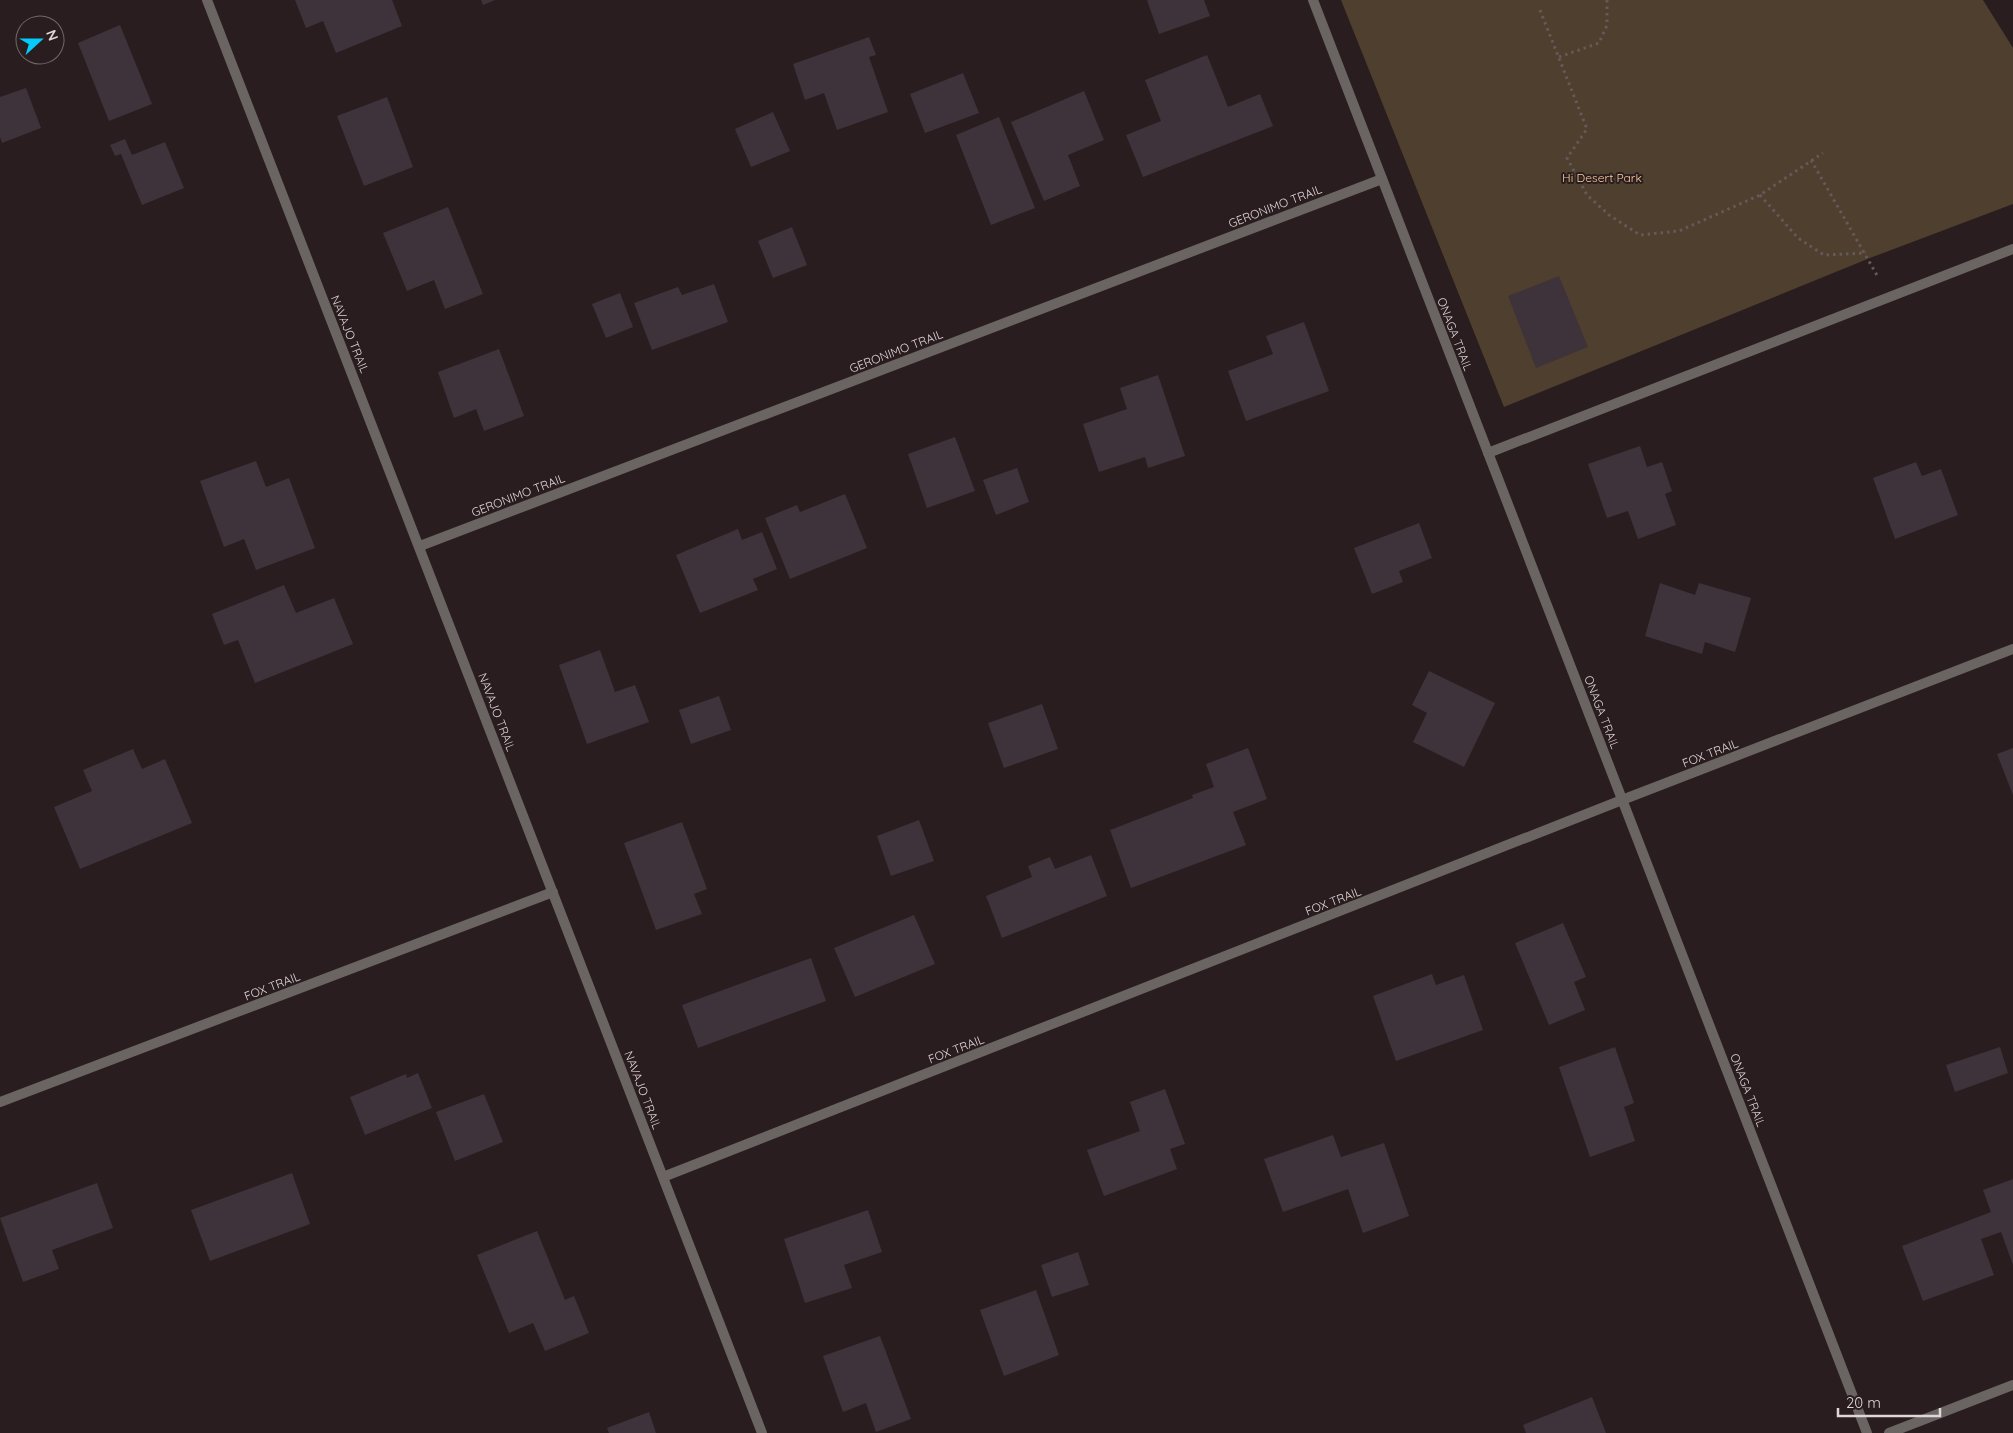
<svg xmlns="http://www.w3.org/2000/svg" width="2013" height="1433" viewBox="0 0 2013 1433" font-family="Quicksand,sans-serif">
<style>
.green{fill:#4f3f2e}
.building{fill:#3e333a}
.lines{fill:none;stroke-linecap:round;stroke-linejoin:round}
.path{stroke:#65595a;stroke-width:3;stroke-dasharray:2.5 4;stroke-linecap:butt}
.service{stroke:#6a6462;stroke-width:10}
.minor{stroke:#6a6462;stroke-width:10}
.tertiary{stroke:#6a6462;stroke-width:10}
.labels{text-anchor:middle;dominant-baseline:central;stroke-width:4;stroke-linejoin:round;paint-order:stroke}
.park-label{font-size:12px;fill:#fcce9d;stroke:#2a1d1f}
.street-label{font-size:12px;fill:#dfd6d7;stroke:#2a1d1f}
</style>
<rect width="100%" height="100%" fill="#2a1d1f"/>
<path class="green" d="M1341 0H1983L2013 48V204L1870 258 1504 407Z"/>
<path class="building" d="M295 0H392L402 26 336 53 323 21 306 28Z
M481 0H495L483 5Z
M1147 0H1204L1210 16 1159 34Z
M120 25 152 104 109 121 78 43Z
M869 37 876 55 869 57 888 112 837 130 824 93 805 100 793 64Z
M1207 55 1228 107 1260 94 1273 126 1143 177 1126 135 1161 121 1145 80Z
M963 73 979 113 925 133 910 94Z
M26 88 41 128 2 143 0 137V97Z
M1084 91 1104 140 1068 155 1080 186 1044 201 1011 122Z
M387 97 413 167 364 186 337 116Z
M773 112 790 151 751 167 735 129Z
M999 117 1035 208 991 225 956 135Z
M125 139 132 155 165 142 184 188 142 205 121 154 115 156 110 145Z
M448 207 483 294 445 309 434 280 407 291 383 233Z
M792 227 807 265 773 278 758 241Z
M1559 276 1588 347 1536 368 1508 296Z
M714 284 728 322 652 350 634 303 678 287 682 295Z
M620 293 633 327 606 338 592 304Z
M1304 322 1329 391 1246 421 1228 371 1273 354 1266 336Z
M499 349 524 416 484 431 476 409 454 418 438 372Z
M1158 375 1185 456 1148 468 1145 457 1099 472 1083 424 1127 409 1120 388Z
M955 437 975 491 927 508 908 454Z
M1640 446 1647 467 1662 462 1672 491 1665 494 1676 525 1638 539 1628 511 1607 518 1588 464Z
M256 461 266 487 289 478 315 548 256 570 244 539 224 547 200 481Z
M1916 462 1922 476 1941 469 1958 515 1895 539 1873 478Z
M1017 468 1029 502 996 515 983 480Z
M845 494 867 548 790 579 765 518 797 505 800 512Z
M1419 523 1432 558 1399 571 1403 582 1372 594 1354 548Z
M738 529 742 540 762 532 777 569 753 579 758 590 700 613 676 555Z
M1660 583 1695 595 1699 583 1751 598 1735 652 1705 642 1702 654 1645 636Z
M284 585 296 613 334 598 353 644 255 683 238 640 224 645 212 614Z
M600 650 615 692 635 685 649 722 587 744 559 665Z
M1429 671 1495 703 1464 767 1413 742 1427 713 1412 705Z
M719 696 731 730 691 744 679 710Z
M1042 704 1058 749 1004 768 988 723Z
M1248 748 1267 799 1233 812 1246 845 1131 888 1110 830 1193 798 1192 795 1214 787 1206 764Z
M2013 748V795L1997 754Z
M133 749 142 769 165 759 192 823 80 869 54 807 92 791 83 770Z
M919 820 934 861 891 876 877 836Z
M682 822 707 889 694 894 702 914 656 930 624 843Z
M1091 855 1107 896 1002 938 986 896 1032 877 1028 866 1050 857 1055 869Z
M914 915 935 964 855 997 834 948Z
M1563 923 1586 977 1574 982 1585 1010 1549 1025 1515 943Z
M811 958 826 1001 698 1048 682 1005Z
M1432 974 1436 985 1464 975 1483 1030 1396 1061 1373 996Z
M1615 1047 1634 1103 1624 1107 1635 1141 1590 1157 1559 1067Z
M2000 1047 2008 1073 1955 1092 1946 1065Z
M418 1073 432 1108 365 1135 350 1097 406 1074 407 1078Z
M1165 1089 1185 1144 1170 1149 1177 1169 1104 1196 1087 1150 1140 1131 1130 1102Z
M484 1094 503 1142 455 1161 436 1112Z
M1333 1135 1341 1157 1384 1143 1409 1216 1363 1233 1348 1189 1283 1212 1264 1159Z
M292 1173 310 1224 210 1261 191 1210Z
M2013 1179V1265L2001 1232 1981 1239 1994 1275 1923 1301 1902 1246 1991 1212 1983 1190Z
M97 1183 113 1228 52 1250 59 1269 23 1282 0 1218Z
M868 1210 882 1252 844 1265 852 1288 805 1303 784 1239Z
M537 1231 565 1300 574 1296 589 1333 545 1351 533 1323 509 1333 477 1255Z
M1078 1252 1089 1285 1052 1297 1041 1265Z
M1036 1290 1059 1355 1004 1376 980 1310Z
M880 1336 911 1419 876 1432 866 1403 843 1412 823 1356Z
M1592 1397 1606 1433H1526L1523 1425Z
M649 1412 656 1433H609L607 1428Z"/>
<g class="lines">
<path class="path" d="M1540 10 1587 129 1567 158 1587 195 1609 215 1640 235 1679 231 1760 195 1823 153
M1559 57 1599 43 1607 25V0
M1811 160 1878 277
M1760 195 1798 238 1824 255 1866 253"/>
<path class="service" d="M1488 453 2013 249"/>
<path class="minor" d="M207 0 762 1433
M420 546 1382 179
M0 1102 553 892
M663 1177 1622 800 2013 649
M1889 1433 2013 1385"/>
<path class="tertiary" d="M1313 0 1867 1433"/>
</g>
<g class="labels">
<g class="park-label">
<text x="1602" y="177">Hi Desert Park</text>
</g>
<g class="street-label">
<text transform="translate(1275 206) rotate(-21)">GERONIMO TRAIL</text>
<text transform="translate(350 334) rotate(68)">NAVAJO TRAIL</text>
<text transform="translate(1455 334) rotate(69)">ONAGA TRAIL</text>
<text transform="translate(896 351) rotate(-21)">GERONIMO TRAIL</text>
<text transform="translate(518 495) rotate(-21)">GERONIMO TRAIL</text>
<text transform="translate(497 712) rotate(69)">NAVAJO TRAIL</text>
<text transform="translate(1602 712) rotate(69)">ONAGA TRAIL</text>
<text transform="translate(1710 753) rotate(-21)">FOX TRAIL</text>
<text transform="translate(1333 901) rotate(-21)">FOX TRAIL</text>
<text transform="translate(272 986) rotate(-21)">FOX TRAIL</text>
<text transform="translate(956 1049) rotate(-21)">FOX TRAIL</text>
<text transform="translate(643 1090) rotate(69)">NAVAJO TRAIL</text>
<text transform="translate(1748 1090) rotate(69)">ONAGA TRAIL</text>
</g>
</g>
<g transform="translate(40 40) rotate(69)"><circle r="24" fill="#2a1d1f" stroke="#726769"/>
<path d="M0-4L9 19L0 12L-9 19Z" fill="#05cbf9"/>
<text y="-8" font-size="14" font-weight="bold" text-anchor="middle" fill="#dfd6d7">N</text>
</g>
<path d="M1838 1408v8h102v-8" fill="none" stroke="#dfd6d7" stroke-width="2.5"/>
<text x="1846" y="1408" font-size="15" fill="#dfd6d7" stroke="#2a1d1f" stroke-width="4" paint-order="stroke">20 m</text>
</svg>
